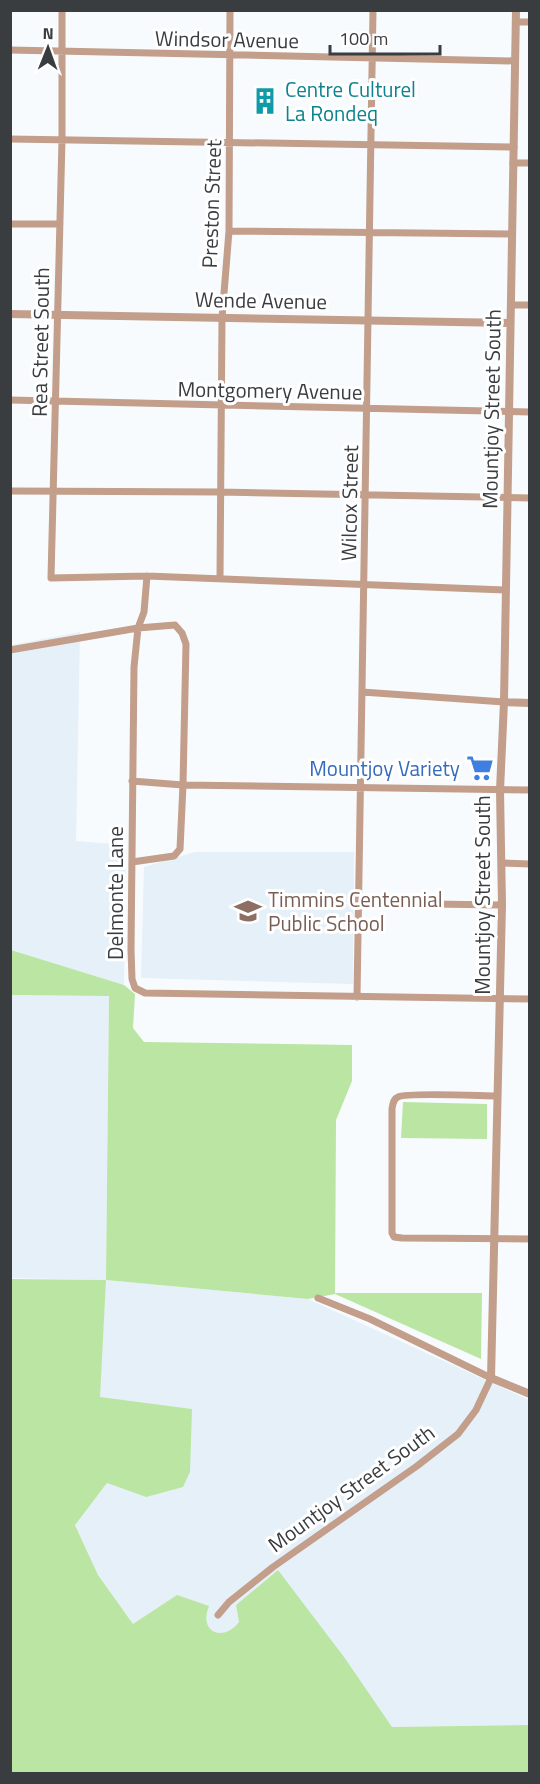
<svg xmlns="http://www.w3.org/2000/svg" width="540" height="1784" viewBox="0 0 540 1784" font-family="'Titillium Web',sans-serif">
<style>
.built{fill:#e6f0f8}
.green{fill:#bae5a2}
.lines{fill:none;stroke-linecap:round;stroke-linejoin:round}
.minor{stroke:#c29e8b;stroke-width:7}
.tertiary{stroke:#c29e8b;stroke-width:8}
.labels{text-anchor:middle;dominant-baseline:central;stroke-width:6;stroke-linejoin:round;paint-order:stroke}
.street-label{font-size:21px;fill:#393d40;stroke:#fff}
.culture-label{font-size:21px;fill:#0d838f;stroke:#fff;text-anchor:start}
.shop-label{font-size:21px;fill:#366cbe;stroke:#fff;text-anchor:end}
.education-label{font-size:21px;fill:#785e54;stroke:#fff;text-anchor:start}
</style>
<rect width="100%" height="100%" fill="#f7fbfe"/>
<path class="built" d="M80 632 76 841 126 845 124 985 11 950V645Z
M195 852H354L353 984 141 978 144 867Z
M10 995 109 996 106 1280 308 1299 529 1400V1725L392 1727 336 1647 278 1570 236 1605 239 1622 232 1631 221 1634 211 1631 206 1624 205 1615 133 1624 98 1575 75 1524 107 1483 146 1497 192 1409 99 1398 106 1280 11 1278Z"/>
<path class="green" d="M11 950 124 985 135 994 133 1028 144 1042 352 1045V1081L336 1120 335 1293H482L481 1359 335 1294 308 1299 106 1280 100 1397 192 1409 190 1472 183 1487 146 1497 107 1483 75 1525 98 1575 133 1624 177 1595 209 1606C198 1632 223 1643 239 1622L236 1605 278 1570 344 1657 392 1727 529 1725V1773H11L10 1279 106 1280 109 996 11 995Z
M403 1102 487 1104V1139L401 1138Z"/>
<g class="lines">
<path class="minor" d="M62 10V140L51 578 147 576 505 590
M516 22H530
M10 50 515 61
M10 139 514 147
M513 163H530
M10 224H60
M229 231 512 234
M511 305H530
M10 400 530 412
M10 491 221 492 530 498
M147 576 144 612 138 628 134 667 131 950 132 979 135 988 145 993 530 999
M220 578 222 318 229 231 230 10
M10 650 138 628 175 625 182 633 186 644 183 785 180 849 174 856 132 862
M362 692 504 702
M132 781 183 785 530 790
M502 863 530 864
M359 903 502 905
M357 997 373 10
M497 1096C482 1096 407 1092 398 1097 393 1099 393 1104 392 1109V1233L394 1237 402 1238 530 1239
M218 1615 229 1602 273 1567 417 1466 458 1434 476 1410 491 1378 370 1319 318 1298"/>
<path class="tertiary" d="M516 10 504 702 500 790 502 905 491 1378 530 1394
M10 314 510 323
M504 702 530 703"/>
</g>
<defs>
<symbol id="building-bare" viewBox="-9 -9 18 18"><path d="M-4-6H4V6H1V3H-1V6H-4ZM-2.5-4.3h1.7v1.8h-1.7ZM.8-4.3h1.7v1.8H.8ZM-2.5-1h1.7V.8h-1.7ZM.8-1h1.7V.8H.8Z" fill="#0f9aa8" stroke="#fff" stroke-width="2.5" paint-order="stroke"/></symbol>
<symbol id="supermarket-bare" viewBox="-9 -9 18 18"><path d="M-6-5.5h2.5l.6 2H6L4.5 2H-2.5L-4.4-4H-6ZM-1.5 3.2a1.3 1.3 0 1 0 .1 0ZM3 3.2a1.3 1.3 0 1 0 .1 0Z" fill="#3f7fe0" stroke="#fff" stroke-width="2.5" paint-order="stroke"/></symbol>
<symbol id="school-bare" viewBox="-9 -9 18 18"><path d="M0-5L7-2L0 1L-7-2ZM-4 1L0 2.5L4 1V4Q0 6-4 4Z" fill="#8d6e63" stroke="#fff" stroke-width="2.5" paint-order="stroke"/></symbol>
</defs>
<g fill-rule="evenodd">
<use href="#building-bare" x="246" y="82" width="38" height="38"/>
<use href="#supermarket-bare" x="461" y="749" width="38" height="38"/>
<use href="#school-bare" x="229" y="892" width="38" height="38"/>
</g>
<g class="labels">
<g class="street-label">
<text transform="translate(227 39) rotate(1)">Windsor Avenue</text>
<text transform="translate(211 204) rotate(-88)">Preston Street</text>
<text transform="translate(261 300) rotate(1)">Wende Avenue</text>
<text transform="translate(40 342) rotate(-89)">Rea Street South</text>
<text transform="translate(270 390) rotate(1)">Montgomery Avenue</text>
<text transform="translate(491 409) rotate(-89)">Mountjoy Street South</text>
<text transform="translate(349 503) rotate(-89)">Wilcox Street</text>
<text transform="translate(115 893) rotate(-90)">Delmonte Lane</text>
<text transform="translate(482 895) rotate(-90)">Mountjoy Street South</text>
<text transform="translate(351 1488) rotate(-36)">Mountjoy Street South</text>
</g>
<g class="culture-label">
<text x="285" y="89">Centre Culturel<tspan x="285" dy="24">La Rondeq</tspan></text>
</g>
<g class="shop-label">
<text x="460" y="768">Mountjoy Variety</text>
</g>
<g class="education-label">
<text x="268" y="899">Timmins Centennial<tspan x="268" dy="24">Public School</tspan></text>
</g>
</g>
<rect width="540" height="1784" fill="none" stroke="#393d40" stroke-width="24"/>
<g transform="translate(48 48) rotate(1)" stroke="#ffffff" stroke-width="4.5" paint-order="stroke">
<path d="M0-4.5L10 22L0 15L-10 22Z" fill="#393d40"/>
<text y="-9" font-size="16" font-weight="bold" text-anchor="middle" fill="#393d40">N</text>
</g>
<path d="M330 45v9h110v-9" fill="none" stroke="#393d40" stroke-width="3"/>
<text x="339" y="45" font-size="18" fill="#393d40" stroke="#ffffff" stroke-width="4.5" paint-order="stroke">100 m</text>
</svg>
